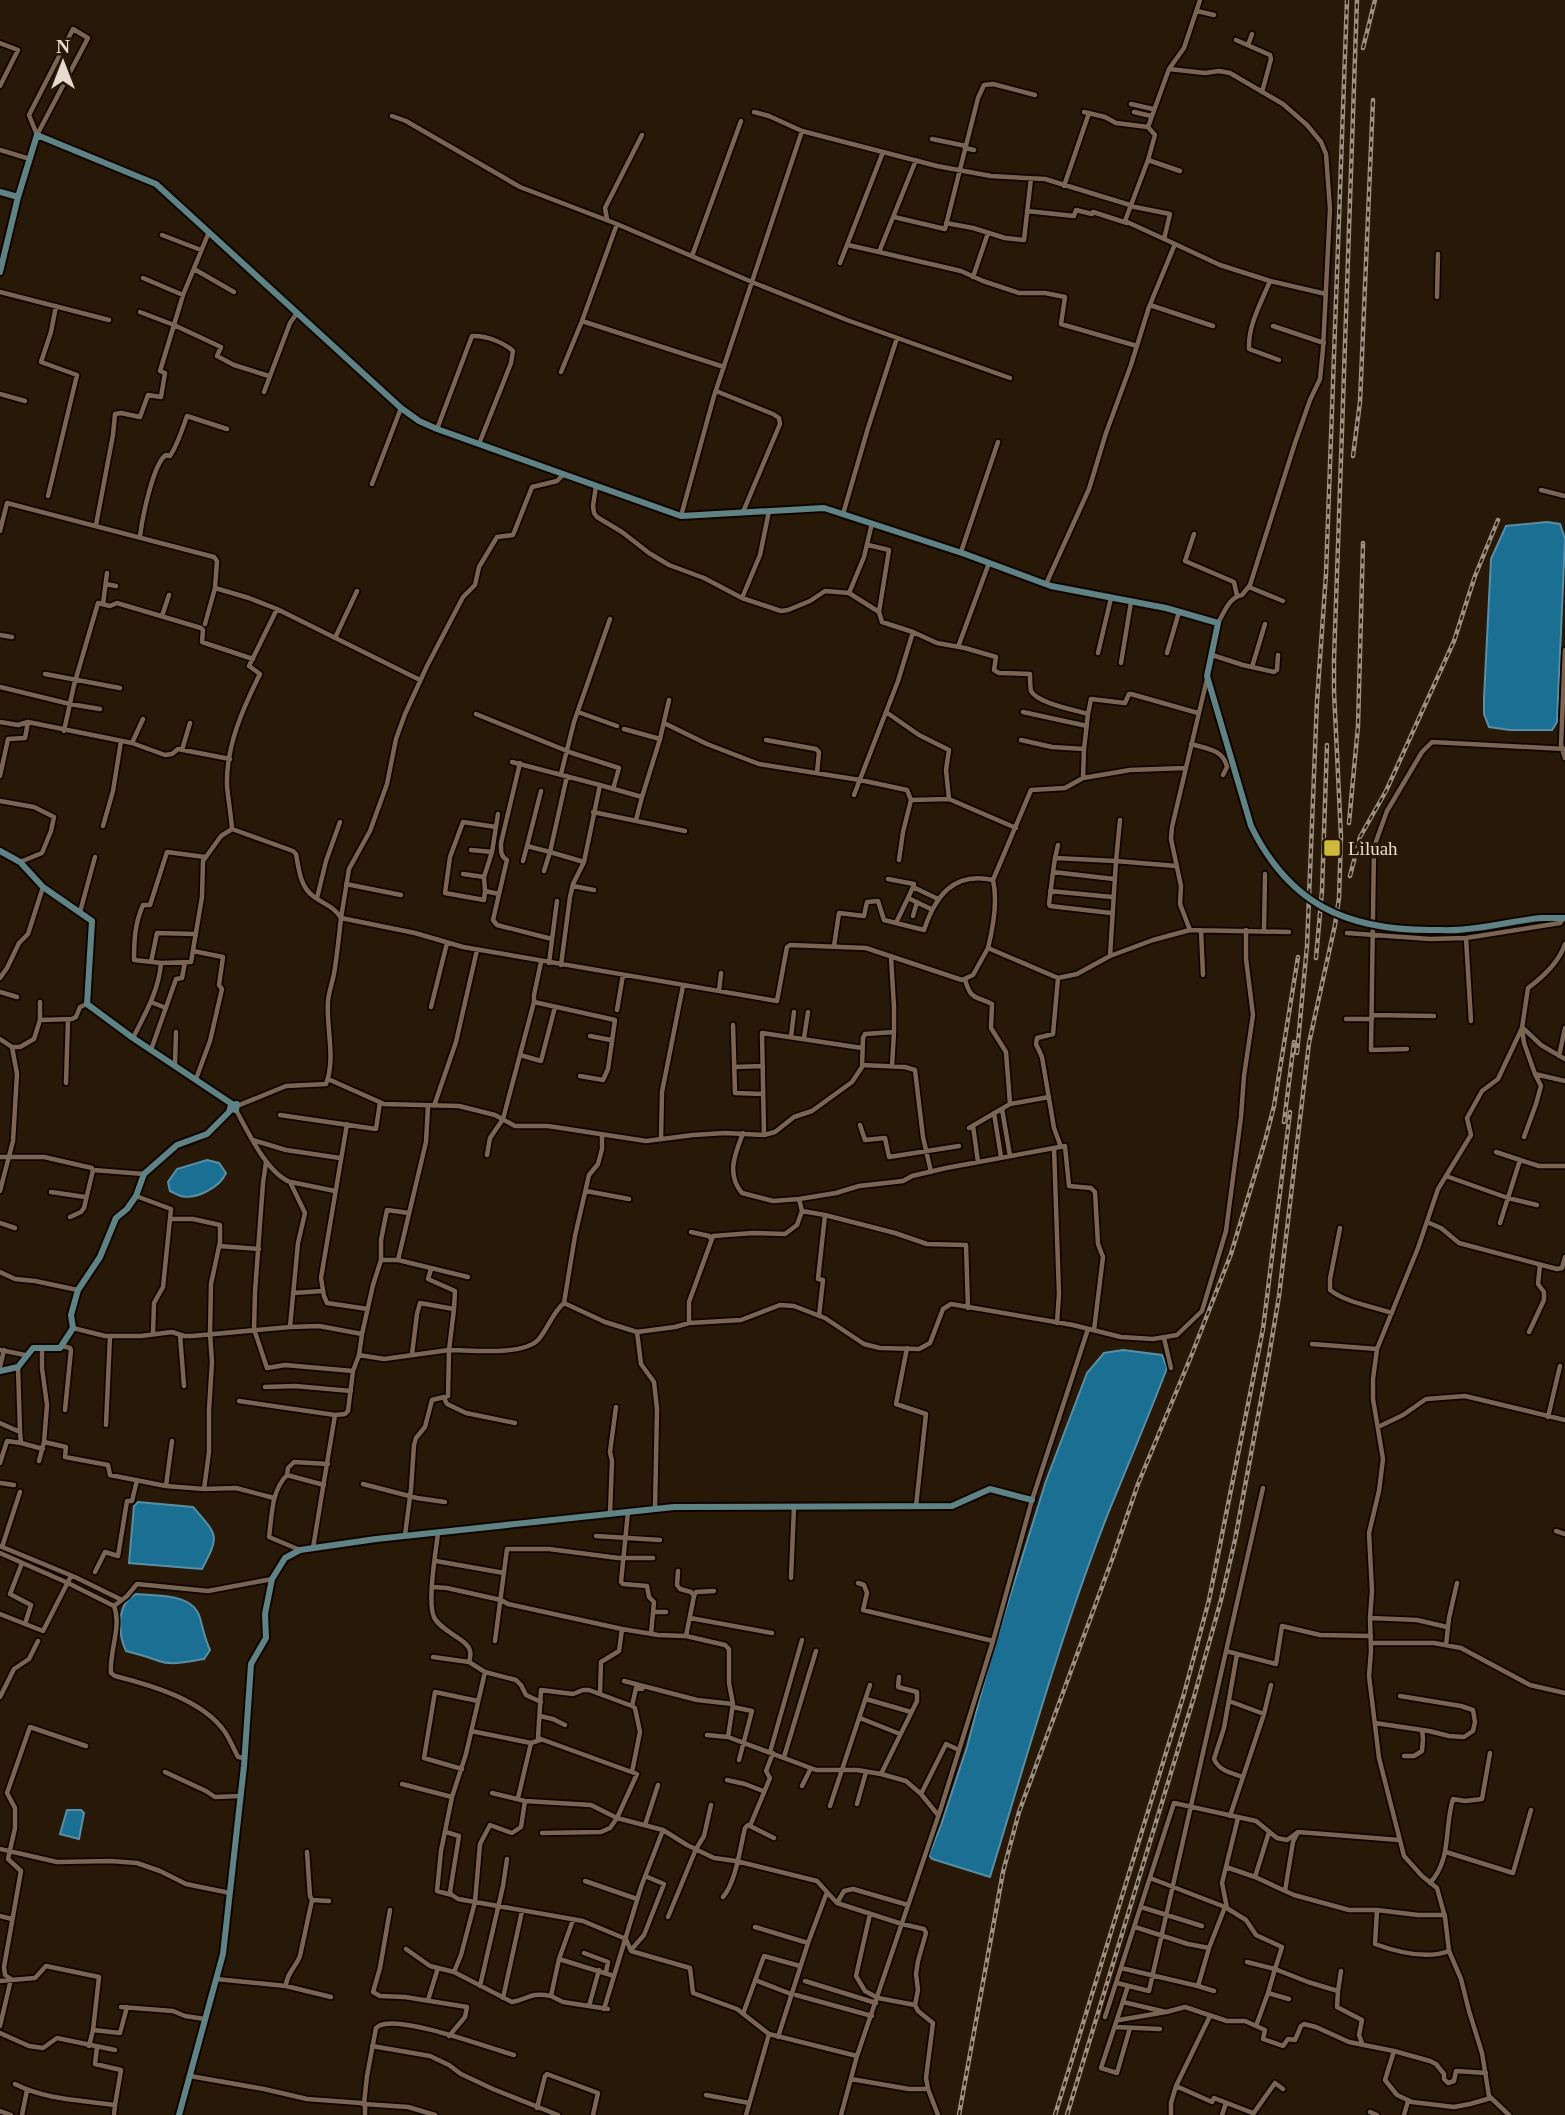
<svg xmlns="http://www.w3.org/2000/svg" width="1565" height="2115" viewBox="0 0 1565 2115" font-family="Georgia,serif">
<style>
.water{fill:#1a6f93;stroke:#588fa5;stroke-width:2}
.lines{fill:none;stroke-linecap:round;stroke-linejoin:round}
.street-casing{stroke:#100400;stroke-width:8}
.secondary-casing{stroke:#100400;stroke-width:10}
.street{stroke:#7a6553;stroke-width:4.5}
.secondary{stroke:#5f8385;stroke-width:6}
.rail-casing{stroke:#9d9082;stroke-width:4.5}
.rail{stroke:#281807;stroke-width:2;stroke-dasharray:5;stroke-linecap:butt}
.secondary-bridge-casing{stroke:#100400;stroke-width:10;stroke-linecap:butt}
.secondary-bridge{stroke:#5f8385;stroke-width:6}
.poi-dot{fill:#ccb939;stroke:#281807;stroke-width:2.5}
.labels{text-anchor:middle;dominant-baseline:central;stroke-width:7;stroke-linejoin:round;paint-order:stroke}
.poi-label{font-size:19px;fill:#e7dbd0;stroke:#281807;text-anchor:start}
</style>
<rect width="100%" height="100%" fill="#281807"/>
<path class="water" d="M1547 522 1560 524 1565 539 1557 722 1552 730H1510L1489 727 1484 714V698L1491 559 1506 526Z
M207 1160 219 1163 226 1173C220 1187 196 1200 181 1196 180 1196 172 1192 170 1191L168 1182 177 1169Z
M1123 1350 1162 1355 1167 1368C1148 1418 1127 1467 1107 1516 1061 1634 1027 1756 990 1877L932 1859 929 1855 941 1825 967 1747 990 1660 1046 1481 1087 1373 1104 1353Z
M138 1502 193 1507C218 1536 220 1535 202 1569L129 1563 134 1506Z
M136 1594C157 1596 193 1593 200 1618 203 1629 205 1639 210 1650L204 1659C190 1661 172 1666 159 1661 148 1657 138 1654 126 1651 118 1634 116 1603 136 1594Z
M67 1810H81L84 1813 79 1839 60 1834Z"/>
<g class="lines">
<defs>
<path id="street" d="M1197 11 1214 15
M73 29 88 38 37 135 29 115Z
M1236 40 1270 55 1271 59 1262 92
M0 43 18 50 0 86
M1248 45 1252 34
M1169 69 1205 73 1219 71 1230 73 1283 104 1307 125 1321 142 1326 154 1330 209 1323 349 1320 379 1310 400 1295 443 1250 585 1242 595C1229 597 1224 613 1218 623
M1131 104 1153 109
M754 112 769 116 802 131
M1084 112 1105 117 1116 123 1148 127
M1134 112 1151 116
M392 116 406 121 520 187 617 224
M932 139 966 146
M965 148 974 150
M0 150 30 159
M916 160 879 252 961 271 983 281 1019 293H1045L1065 297 1061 324 1137 346
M1148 160 1180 171
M1064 186 1089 113
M1130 206 1170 214 1164 239
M1027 211 1074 216 1076 210 1092 214 1093 212 1127 223
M894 217 945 229 978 98 984 85 993 84 1035 95
M607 219 605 208 642 135
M946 223 973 228 1005 238 1024 240 1031 178
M209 232 183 295 174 325 221 347 217 356 234 365 269 376
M162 235 201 250
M1175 244 1220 265 1270 281 1326 294
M848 245 879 252
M692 256 741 121
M840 263 883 152
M194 269 234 292
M973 277 988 233
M143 278 183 295
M1270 281C1261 303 1248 325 1249 349L1279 360
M0 292 109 320
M1437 297 1438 254
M1150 305 1213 326
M1273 326 1324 343
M724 367 582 321 617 224 752 282 847 320 1010 378
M561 372 582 321
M716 391 773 414 779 418 780 424 743 512
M264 392 290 323 297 313
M0 394 25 401
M437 429 472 336C485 335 503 342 513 351L511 363 479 444
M372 484 401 408
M596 486 593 506 594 513 597 517 622 532 649 553 669 565 704 578 742 598 781 611 788 610 810 601 825 591 849 593
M1541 490 1565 496
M48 496 77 375 41 362 51 332 56 306
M843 514 868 428 897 338
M681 516 714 396 802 131 937 166 991 176 1045 179 1130 205
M872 523 864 557 849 593 879 612 882 622 913 632 937 643 965 648 996 657 994 670 999 673 1030 674C1030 679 1030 686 1031 691 1037 703 1075 710 1088 714L1084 749 1083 778
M96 525 113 435 115 414 121 413 140 417 148 395 161 397 165 373 160 371 174 325 140 312
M0 531 7 503 214 557 217 561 215 588 249 598 277 609 420 680
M1194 534 1185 561 1234 582 1237 596
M140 536C142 520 153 463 166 455L170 456C178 444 182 430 187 416L227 429
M868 545 889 550 879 612
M961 552 998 442
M106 584 116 586
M1046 584 1089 489 1106 433 1131 365 1149 307 1175 244 1125 221 1148 160 1155 135 1148 127 1169 69 1184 48 1200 0
M1249 587 1283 601
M742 598 760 555 769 511
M103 604 107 573
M162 616 169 595
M205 624 215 588
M913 632 898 681 886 712 919 735 949 750 946 770 949 799 1016 828
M0 635 12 637
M335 638 357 591
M958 647 989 563
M1565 650 1561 745 1565 758
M1098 653 1111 598
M1167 653 1179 612
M1212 655 1243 665 1274 672 1277 670 1278 655
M1121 663 1131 602
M1252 667 1265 624
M45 674 120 688
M0 687 70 704 100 709
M578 712 617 726
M1023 712 1087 726
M476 714 572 753 619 768 613 789
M1088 714 1091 699 1125 703 1129 694H1131L1198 713
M0 722 18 725 28 722 132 743 165 755 172 754 178 749 230 759
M664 723 707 744 759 764 860 780 907 790 911 800 903 832 899 860
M624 729 660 739
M64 731 74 685 98 603 110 606 117 603 201 628 203 630 202 642 253 659
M766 740 816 749 819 752 817 773
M1021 740 1052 747 1084 749
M132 743 143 719
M1191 744C1207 749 1223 749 1227 767L1223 775
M182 750 190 723
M512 762 600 785 584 862 573 884 570 897 561 965
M520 763 501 843C501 850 500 856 507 860L506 864 493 920 497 925 552 939
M561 774 574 722 610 619
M0 776 8 739 25 738 28 722
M567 776 550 852 584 862
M600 785 642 797 660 739 669 700
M541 791 527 846 550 852 544 871
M854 795 886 712
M911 800 949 799
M0 801 34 807 54 817 51 831 42 853 20 862
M593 812 685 831
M498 814 492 852 484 877 485 891 499 894
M636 820 642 797
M103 826 113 791 121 741
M232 829C231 814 228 799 227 785 226 746 243 708 260 674L249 666 277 609
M232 829 293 851 296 854C299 870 300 886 313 896 323 904 334 906 341 918
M1058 845 1055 858 1116 861 1120 820
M471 850 492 852
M205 857 167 852 150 905H143C135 923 134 940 134 960L161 963 191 962 202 897 203 861 221 836 232 829
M523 861 527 846
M1053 872 1055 858
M463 874 484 877
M888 879 914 884 913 887
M993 880 1031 790 1065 788 1083 778 1130 770 1185 768
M346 884 401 895
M573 886 594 890
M485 891 484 900 445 893 450 857 463 822 496 827
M1050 891 1112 897
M317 898 326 861 340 822
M908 898 913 887 938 899
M80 912 95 857
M1111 913 1050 906 1049 904 1053 872 1114 879
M913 916 917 902
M341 918 349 869 370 831 387 784 396 739 405 714 427 666 463 597 475 585 479 567 497 537 513 535 532 487 557 481 564 474
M896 923 908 898 931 909
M1190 930 1180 904 1181 886 1171 839 1172 827 1207 679
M1201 930 1203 975
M1264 931 1265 874
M1347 933 1430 939 1466 938 1560 923 1564 918
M1466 938 1471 1021
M834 946 839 913 864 916 867 902 878 901 884 920 924 930C935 897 953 871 993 880 998 901 993 928 988 948
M193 951 223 957 219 985 222 989 210 1041 196 1079
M1110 956 1116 861 1176 866
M151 962 157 933 195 934
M549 963 557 901
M0 978 7 968 19 943 28 934 43 887
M1058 978 1053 1034 1037 1038 1036 1044 1042 1057 1054 1128 1061 1147
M965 979C970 1000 976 996 992 1004L991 1028 1006 1052 1010 1104
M719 991 721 973
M0 992 17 997
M40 1002V1020
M151 1002 166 1008
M534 1002 615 1020 608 1069 603 1080 580 1076
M431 1007 447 943
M617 1010 623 975
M1372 1015 1434 1016
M1346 1019H1372
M733 1025 735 1093 763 1094
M1522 1028 1524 1043 1535 1074 1565 1081
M1524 1029 1541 1045 1565 1059
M590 1036 611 1040
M791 1037 794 1012
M133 1038C145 1014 159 990 161 963
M804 1038 808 1012
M0 1039 12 1047 17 1074 13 1141 0 1191
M12 1047H20L34 1039 40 1020 72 1019 76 1017 80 1007 87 1004
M1407 1049 1371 1050 1374 847 1387 811 1422 752 1432 742 1565 749
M151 1050 176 979 182 978 185 962
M520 1055 541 1061 555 1007
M1559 1056 1565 1028
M175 1065 176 1032
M862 1065 905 1067 915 1070 923 1137 931 1172
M892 1066 894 1032
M734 1067 763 1066
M328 1079 384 1104 459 1106 495 1115 515 1126H548L646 1141 693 1135 725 1133 764 1135 775 1132 794 1117 812 1111 852 1082 862 1067 863 1038 865 1034 894 1032V1007L891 957
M66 1083 68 1020
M237 1106 286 1086 326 1084C336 1058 326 1028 328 1001 329 992 332 983 334 974 337 956 339 937 341 918L415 933 463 947 777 1001 787 947 790 945 866 948 962 980 973 975 988 948 1058 978 1077 974 1110 956 1153 940 1190 930 1289 932
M434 1106 456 1042 477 950
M1002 1109 1010 1156
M236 1110C248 1132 267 1173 290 1182L305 1213 298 1243 290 1327 319 1326 362 1334 359 1355 384 1359 449 1350 454 1309 420 1303 417 1314 412 1354
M994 1113 1001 1157
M280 1115 376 1129 380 1102
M347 1124 321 1278 324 1296 327 1303 368 1309
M860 1125 865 1140 885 1138 889 1157 959 1146
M973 1126 978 1162
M969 1128 1010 1104 1049 1097
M743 1133C735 1154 726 1174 742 1193L773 1201 799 1199 802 1211 825 1215
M764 1135 762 1033 862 1048
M1524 1137 1536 1104 1541 1086 1535 1074
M661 1139 662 1092 683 986
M253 1140 286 1150 340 1158
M1496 1152 1520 1160 1500 1223
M487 1155 490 1138 503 1119 534 1002V995L541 962
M0 1157H44L92 1168 93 1170 144 1174
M1520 1160 1539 1166H1565
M266 1162 263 1183 255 1292 254 1329 267 1368 285 1365 353 1371
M1446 1176 1508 1198 1537 1205
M291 1182 335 1191
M586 1191 629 1199
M51 1192 85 1197
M136 1196 171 1209 163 1287 154 1303 153 1334
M799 1199 836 1193 859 1186 903 1181 912 1176 946 1168 1054 1148
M70 1217 81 1212 84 1208 93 1170
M172 1219H193L220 1225V1242L211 1284 210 1334 212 1362 209 1410V1452L204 1489
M1427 1222 1441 1228 1459 1243 1557 1269 1562 1268 1565 1257
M0 1223 15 1228
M1340 1228 1330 1279V1290C1347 1303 1372 1306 1392 1313
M691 1232 709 1236 711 1239
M219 1246 259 1249
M381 1260V1240L387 1210 409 1213
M398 1260 426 1142 428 1107
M431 1269 428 1279 455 1291 454 1309
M0 1272 15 1279 35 1281 78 1290
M293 1293 323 1291
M564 1303 575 1236 589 1175 598 1164 602 1149V1135
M819 1316 823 1280 818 1279 825 1215 895 1233 927 1244 966 1245 968 1308
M689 1323V1302L713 1236 753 1233 785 1234 797 1225 802 1211
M1057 1323 1059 1294 1054 1148 1065 1146 1069 1186 1091 1188 1095 1192 1098 1244 1103 1257 1094 1330
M73 1328 105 1336H141L172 1332 184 1336H192L290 1327
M637 1332 641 1364 654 1382 657 1409 655 1509
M1529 1332 1544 1300V1292L1538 1284 1540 1265
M362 1334 373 1285 381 1260H398L468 1277
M180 1335 184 1386
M1164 1338 1171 1368
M1312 1344 1377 1349
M62 1346 70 1348 71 1350 65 1410
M42 1348V1368L47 1405 44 1442
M907 1348 896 1404 926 1414 916 1506
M0 1350 25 1355
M0 1367 4 1350
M265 1387 295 1386 351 1391
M444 1398 447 1404 466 1413 515 1423
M239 1401 335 1415 345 1414 348 1411 353 1371 359 1355
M1548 1417 1560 1366
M0 1423 20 1432 18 1367
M106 1425 110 1336
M1378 1427 1403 1415 1426 1399 1465 1396 1565 1420
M21 1443 43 1449
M39 1461 44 1442 66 1447 65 1457 108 1465 110 1475 166 1486 204 1489 236 1488 274 1498
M0 1463 7 1441 21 1443 20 1432
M287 1475 288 1468 294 1462 328 1464
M0 1483 14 1485
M363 1484 417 1498 445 1502
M166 1486 172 1441
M628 1512 621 1582 623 1584 647 1586 649 1597 654 1602 651 1634
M610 1514 612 1461 610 1452 616 1407
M1556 1531 1565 1534
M405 1535 411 1489 414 1445 416 1438 425 1427 432 1400 448 1396 449 1350C471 1350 522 1356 538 1340 548 1329 552 1313 564 1303L605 1322 637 1332 675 1327 689 1323 741 1320 780 1305 794 1306 825 1318 864 1344 880 1348 919 1349 930 1343 943 1309 951 1304 1073 1325 1121 1337 1153 1339 1177 1335 1202 1311 1226 1231 1241 1117 1244 1076 1253 1015 1246 959V930
M596 1536 660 1540
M0 1546 75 1577 122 1600
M2 1547 20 1492
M313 1548 335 1415
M300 1550 269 1537C272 1516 271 1491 287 1475L324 1485
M0 1553 68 1583 114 1606C122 1626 109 1652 111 1673L115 1676C151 1685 203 1700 225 1732 230 1740 234 1749 238 1757L244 1758
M436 1561 504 1573
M22 1563 10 1594 31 1605 25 1624
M678 1571 677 1585 680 1589 691 1592 694 1596
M95 1572 105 1552 118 1556 127 1501H132L137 1480
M791 1578 794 1507
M858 1583 864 1585 867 1593 863 1610 993 1641
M433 1587 447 1588 501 1600 508 1604 622 1629 658 1635 686 1636 725 1645 729 1649V1683L733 1704 728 1737 816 1770H857L881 1774 906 1781 921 1794
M114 1606 127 1596 137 1584 208 1591 272 1579
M653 1612H666
M0 1614 43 1631 71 1576
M690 1618 772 1633
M1370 1618 1417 1620 1447 1627
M686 1636 694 1596 696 1592 714 1591
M495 1641 507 1549H549L618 1558H653
M1371 1643H1434L1461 1648 1530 1685 1565 1693
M1446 1645 1449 1618 1457 1583
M1226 1651 1276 1664 1282 1626 1320 1635 1371 1636
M1237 1654 1224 1728 1214 1759C1219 1771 1232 1773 1243 1777
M433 1657 469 1662C470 1659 471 1655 470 1651 468 1639 440 1631 434 1617 427 1602 436 1551 438 1533
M469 1662 485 1672 516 1680 521 1685 526 1695 541 1702
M485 1672 466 1754 452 1797 441 1851 437 1891 452 1895 458 1899 583 1921 626 1939 631 1951 690 1968 693 1993 737 2009 769 2034
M624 1681 697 1700 733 1704
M600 1693 601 1662 619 1651 622 1629
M0 1697 14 1669 29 1659 38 1641
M866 1699 911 1712
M1229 1701 1264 1714
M632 1706 589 1690H583L573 1694 541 1690 538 1738 637 1774 617 1818 663 1830 687 1845 714 1858 736 1861 817 1881 837 1903 902 1924 924 1929 926 1933 918 1961 916 1974 918 1990 915 2005 918 2011 933 2023 926 2078 928 2089H909L851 2079
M733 1707 752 1711 739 1760
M540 1716 553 1719 565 1725
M860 1718 900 1734
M1375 1723 1429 1731 1449 1736 1464 1737 1473 1731 1475 1722 1473 1710 1461 1706 1400 1696
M471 1731 531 1743 540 1740
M707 1735 728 1737
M770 1752 802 1640
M1404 1756H1414L1422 1751 1423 1739 1422 1730
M784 1757 816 1651
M462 1769 424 1758 435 1692 478 1701
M165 1772 206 1791 215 1797 240 1796
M632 1772 640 1732 635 1708 632 1706 636 1688 642 1689 643 1686
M881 1774 917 1701V1692L898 1687 899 1677
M727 1780 745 1784 763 1791
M402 1784 452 1797
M802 1786 811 1768
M492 1793 525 1801 591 1805 617 1818 610 1828 601 1832 542 1833
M518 1798 531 1743
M857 1804 866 1772
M830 1806 870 1685
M938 1815 921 1794 946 1744 959 1750
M1230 1816 1264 1714 1271 1685
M645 1825 658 1785
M750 1826 774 1838
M446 1832 459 1836 450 1892 451 1894
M0 1849 57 1862 111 1861 137 1863 160 1871 186 1884 230 1893
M307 1852 310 1896 312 1900 329 1901
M1446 1852 1513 1873 1531 1810
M1226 1867 1255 1877 1294 1895 1349 1910H1377L1418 1915H1445
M1255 1877 1269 1832
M1150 1878 1225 1907 1246 1920 1256 1935 1282 1947 1275 1969 1247 1962
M585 1881 637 1899
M1430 1883C1452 1859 1444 1828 1453 1799L1465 1801 1482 1799 1490 1753
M1285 1891 1293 1842 1298 1832 1399 1840
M723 1897C736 1882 740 1848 745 1828L748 1825 750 1826 770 1778 766 1771 773 1753
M837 1903 844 1891 853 1889 908 1905
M1141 1907 1202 1926
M1227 1908 1222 1883 1238 1818
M390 1910 380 1968 373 1992 380 1996 405 1997 467 2007 465 2017 449 2036
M1377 1910 1375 1944C1397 1952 1426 1960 1449 1951
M870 1914 856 1976 865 1991 878 1998 915 2005
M0 1916 12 1919
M668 1917 696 1849 704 1836 711 1805
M573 1920 559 1959 551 1996 563 2002 608 2009
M755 1927 808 1943
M1135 1927 1188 1944 1209 1948
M406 1949 430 1966 454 1972 461 1955 475 1902 480 1844 490 1825 512 1833 521 1827 525 1801
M631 1950 644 1935 664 1884 645 1876
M584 1953 608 1962 606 1972
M559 1959 614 1976
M1121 1968 1198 1986 1214 1991
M454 1972 512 2002C529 1999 529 1992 551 1996
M216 1979 286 1986 331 1997
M755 1980 791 1994
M0 1981 35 1978 46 1966 99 1977 93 2030 89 2046
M805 1981 876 2003
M1117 1983 1149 1991 1263 1488
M286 1986C286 1974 296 1967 300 1956L312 1900
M480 1986 503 1886 507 1859
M1128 1986 1101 2068 1117 2073 1130 2028
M1198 1986 1209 1948 1225 1907
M1338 1991 1341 1971
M1268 1993 1275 1969 1308 1982 1338 1991 1337 2007 1362 2020 1359 2035 1362 2043
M796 1995 872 2016
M503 1998 522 1911
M428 2000 438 1968
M589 2006 599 1970
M121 2007 173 2011 185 2016 205 2019
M604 2009 641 1887 663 1830
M1166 2012 1185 2007 1227 2021H1245L1265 2030 1263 2039 1283 2046 1288 2039 1295 2040 1301 2026 1304 2024 1316 2027 1349 2042 1394 2051
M743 2014 764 1956 800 1966
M1105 2017 1174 1803 1256 1821 1277 1838 1287 1840 1298 1832
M1119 2020 1166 2012 1123 2002
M0 2026 11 1979 5 1975 4 1967 21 1871 8 1859 15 1828V1808L7 1793 30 1727 86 1746
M1256 2026 1268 1993 1289 1999
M1115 2027 1160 2029
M93 2030 120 2033 127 2007
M0 2033 29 2046 43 2048 57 2038 115 2050
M778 2037 808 1943 827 1892
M372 2046 430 2056 449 2065 461 2074 493 2089 558 2115
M97 2047 95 2064 121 2070 115 2105
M1486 2073 1456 2071 1454 2081 1448 2083 1444 2079V2074L1436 2064 1430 2061 1394 2051 1385 2080 1397 2095 1412 2102 1454 2107 1470 2104 1491 2098
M190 2076 264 2089 307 2099 361 2103 365 2105V2115
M15 2084C46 2100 82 2100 115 2105L114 2115
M1176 2086 1210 2016
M928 2089 938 2115
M706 2095 749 2103
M537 2108 545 2076 547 2074 598 2093 593 2115
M0 2111 11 2115
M1370 2112 1377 2115
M1253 2114 1275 2083 1283 2089
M22 2115 27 2090
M435 2115 408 2107 364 2104 367 2076 376 2028C380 2025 380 2025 385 2024 411 2019 486 2047 514 2055
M746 2115 769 2034 857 2056
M841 2115 857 2056 941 1808 993 1641 1032 1500 1088 1329
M1171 2115V2103L1176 2086 1212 2102 1214 2098 1253 2113
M1222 2115 1226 2103
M1404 2115 1408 2101
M1509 2115 1489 2096 1482 2053 1469 2011 1461 1979 1449 1951 1445 1917 1437 1888 1422 1876 1404 1856 1379 1758 1369 1676 1371 1651 1370 1618 1372 1591 1369 1533 1379 1491 1383 1459 1373 1399V1379L1377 1349 1418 1248 1438 1189 1471 1135 1467 1118 1482 1091 1498 1079 1522 1028 1528 988C1543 977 1559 962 1565 944"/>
<path id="secondary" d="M0 192 18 197
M0 272 18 197 37 135 156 184 401 408 419 421 437 429 681 516 824 508 965 554 1051 586 1166 608 1218 623 1207 676 1251 826
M0 851 20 862 43 887 92 921 87 1004 133 1038 232 1104
M1542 918H1565
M0 1371 18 1367 33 1348H60L73 1328 71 1315 78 1290 100 1257 116 1218 127 1209 136 1196 144 1174 177 1145 207 1134 229 1112 231 1105 237 1104 236 1110 231 1109
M179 2115 223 1954 244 1766 251 1664 266 1638 265 1614 272 1579 285 1558 300 1550 376 1539 674 1507 952 1506 990 1489 1032 1500"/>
</defs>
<use href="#street" class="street-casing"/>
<use href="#secondary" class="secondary-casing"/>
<use href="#street" class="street"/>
<use href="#secondary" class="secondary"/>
<defs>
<path id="rail" d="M1363 48 1375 0
M1353 456 1360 402 1373 100
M1349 823 1358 726 1363 543
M1350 876 1360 837 1386 791 1454 641 1475 576 1498 520
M1316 958 1322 891 1327 745
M1297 1053 1307 946 1317 701 1326 574 1347 0
M1284 1122 1294 1042
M959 2115 1003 1872 1019 1812 1113 1557 1138 1484 1192 1354 1231 1254 1265 1141 1274 1106 1298 957
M1055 2115 1184 1694 1209 1600 1263 1329 1290 1112
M1067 2115 1194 1697 1221 1600 1235 1540 1267 1368 1279 1296 1309 1043 1335 925 1339 898 1341 837 1334 691V660L1357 0"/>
</defs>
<use href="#rail" class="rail-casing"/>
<use href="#rail" class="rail"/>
<defs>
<path id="secondary-bridge" d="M1251 826C1289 904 1346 930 1430 930 1442 930 1455 931 1467 929 1492 927 1517 920 1542 918"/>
</defs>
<use href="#secondary-bridge" class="secondary-bridge-casing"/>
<use href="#secondary-bridge" class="secondary-bridge"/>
</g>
<rect class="poi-dot" x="1323" y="839" width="18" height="18" rx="3.5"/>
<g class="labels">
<g class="poi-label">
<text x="1348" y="848">Liluah</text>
</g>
</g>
<g transform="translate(63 63)" stroke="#281807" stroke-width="5" paint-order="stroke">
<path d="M0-5L12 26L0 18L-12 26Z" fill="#e7dbd0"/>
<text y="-10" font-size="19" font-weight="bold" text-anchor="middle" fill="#e7dbd0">N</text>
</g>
</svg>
